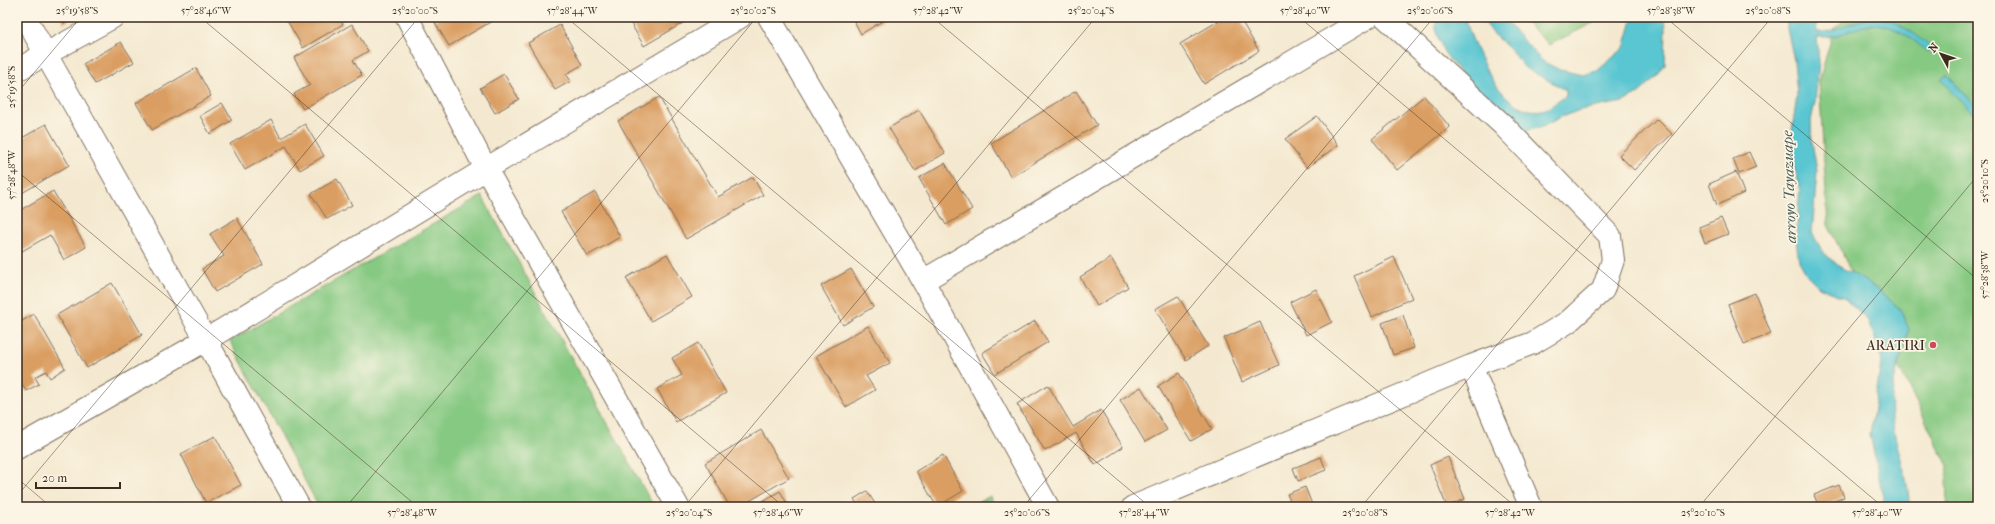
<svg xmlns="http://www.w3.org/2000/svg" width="1995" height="524" viewBox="0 0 1995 524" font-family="'IM FELL French Canon',serif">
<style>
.green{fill:#86c982;stroke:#607a50}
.water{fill:#5ac6d2;stroke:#4a7878}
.building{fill:#da9e62}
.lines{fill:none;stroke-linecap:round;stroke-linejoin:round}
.minor-casing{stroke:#7c6d5c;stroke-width:24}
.tertiary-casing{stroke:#7c6d5c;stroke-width:24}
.minor{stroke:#fff;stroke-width:22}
.tertiary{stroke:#fff;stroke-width:22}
.ticks{fill:none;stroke:#3b2a1e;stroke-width:1;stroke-opacity:0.45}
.poi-dot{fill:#d1495b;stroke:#fcf5e5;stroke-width:1.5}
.labels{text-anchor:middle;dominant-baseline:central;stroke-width:3.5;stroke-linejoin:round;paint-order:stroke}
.poi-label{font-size:14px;fill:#3b2a1e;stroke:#fcf5e5;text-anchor:end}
.water-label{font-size:15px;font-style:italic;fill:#445954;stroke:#fcf5e5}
.neatline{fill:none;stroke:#3b2a1e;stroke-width:1.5}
.ticks-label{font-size:10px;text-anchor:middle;fill:#3b2a1e}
</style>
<rect width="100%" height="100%" fill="#fcf5e5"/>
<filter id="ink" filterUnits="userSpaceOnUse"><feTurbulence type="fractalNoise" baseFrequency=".025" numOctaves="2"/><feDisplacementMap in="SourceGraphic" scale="8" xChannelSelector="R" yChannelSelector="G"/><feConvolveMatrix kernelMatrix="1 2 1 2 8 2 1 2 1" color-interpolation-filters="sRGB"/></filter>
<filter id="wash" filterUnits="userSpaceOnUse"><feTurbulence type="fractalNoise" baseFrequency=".012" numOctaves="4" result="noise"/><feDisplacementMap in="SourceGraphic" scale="16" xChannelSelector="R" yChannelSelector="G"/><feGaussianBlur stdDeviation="0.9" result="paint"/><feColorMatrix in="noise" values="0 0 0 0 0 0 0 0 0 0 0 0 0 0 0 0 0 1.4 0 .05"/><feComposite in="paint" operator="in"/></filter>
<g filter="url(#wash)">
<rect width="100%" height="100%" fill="#f4e9d0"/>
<path class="green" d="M1521 17H1605L1549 45Z
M1847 17H1978V507H1946L1948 466 1828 225 1819 81 1834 29Z
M482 196 654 507H319L230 341Z
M990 496 993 507H970Z"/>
<path class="water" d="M1435 17H1465C1473 47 1501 117 1542 110 1549 109 1559 100 1566 96V90L1525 68 1510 49 1495 36 1481 17H1502L1542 61 1560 70 1583 75 1597 71 1624 48 1633 17H1665L1666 28 1665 65 1659 74 1638 94 1623 102 1580 110 1561 117 1542 127 1526 131 1504 120 1462 76 1444 52 1437 35Z
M1787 17H1815L1817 32C1833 33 1838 27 1851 23 1859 21 1868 17 1875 17 1891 16 1921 37 1931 48L1927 52C1914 39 1889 21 1870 25 1849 29 1842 38 1817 37L1819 62 1815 102 1811 121 1812 142 1817 171 1812 233 1823 252 1840 267 1861 278 1877 289 1899 308 1909 329C1900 362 1887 390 1893 426 1897 452 1910 480 1909 507H1885L1870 434 1881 363 1879 349 1868 321 1858 310 1845 298 1819 287 1807 275 1799 261 1796 240 1800 186 1789 151 1797 95 1794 60 1787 29Z
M1947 75 1978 108V119L1941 79Z"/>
<g id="blocks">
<path class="building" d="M61 17H74L64 23Z
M285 17H339L343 24 303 48Z
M440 17H499L449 46 434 21Z
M627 17H693L644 46Z
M860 17H889L861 34 854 21Z
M1225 17H1239L1259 51 1204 84 1180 44Z
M352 24 368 51 353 60 362 75 303 109 294 94 310 85 294 58Z
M560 25 582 65 566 74 571 81 555 90 528 43Z
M121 42 134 62 95 84 83 64Z
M196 68 211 96 152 130 136 103Z
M504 74 519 99 495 113 480 88Z
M1076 91 1097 125 1011 177 991 143Z
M1424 96 1450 127 1397 170 1372 139Z
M659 97 718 197 753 177 763 195 686 239 618 121Z
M222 103 232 120 210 134 200 116Z
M919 110 945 153 915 171 889 128Z
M1317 116 1338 145 1307 168 1285 139Z
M1657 119 1672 134 1634 170 1619 155Z
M271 120 281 138 305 124 324 156 300 170 286 146 245 170 230 144Z
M46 124 69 165 17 196V141Z
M1749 152 1756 167 1739 174 1733 159Z
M945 163 972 209 946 225 919 178Z
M1736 172 1744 193 1717 205 1709 184Z
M337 179 352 205 327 219 311 194Z
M53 191 86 247 64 260 50 235 17 254V212Z
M595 192 620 237 587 256 561 212Z
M237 218 263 264 215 292 202 269 224 256 210 234Z
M1721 218 1728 234 1705 243 1699 227Z
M667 254 692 297 651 321 626 278Z
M1394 257 1412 298 1372 317 1354 276Z
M1111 258 1128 287 1097 306 1080 277Z
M851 269 873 307 843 325 821 286Z
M112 283 142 335 87 368 57 315Z
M1316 289 1332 322 1306 335 1290 302Z
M1755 293 1771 334 1744 344 1728 304Z
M1178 296 1208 346 1186 360 1155 309Z
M34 314 65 368 50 378 46 371 35 377 39 384 26 391 17 375V324Z
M1403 315 1414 348 1393 355 1382 323Z
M1035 321 1048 342 995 374 982 353Z
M1260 322 1279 365 1242 382 1224 338Z
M868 326 890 363 866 376 875 390 846 407 816 356Z
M698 343 726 393 676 422 657 389 682 375 672 358Z
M1179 373 1212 429 1191 441 1158 386Z
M1048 385 1073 427 1101 410 1123 447 1095 465 1076 433 1045 451 1017 404Z
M1141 387 1167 430 1145 442 1120 400Z
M761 430 789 478 739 507H730L705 463Z
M215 436 241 485 206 503 181 454Z
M943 455 963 491 937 507 916 471Z
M1321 457 1326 470 1298 481 1293 468Z
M1448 457 1465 499 1447 507 1430 465Z
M1839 485 1844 497 1819 507 1814 495Z
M1305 487 1313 507H1293L1287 494Z
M780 491 789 507H753Z
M867 491 877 507H859L854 499Z
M19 501 23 507H17V502Z
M1283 503 1284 507H1273Z"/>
</g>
</g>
<g filter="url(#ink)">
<use href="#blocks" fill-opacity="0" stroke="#7c6d5c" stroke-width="1"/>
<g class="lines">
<defs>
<path id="minor" d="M407 17 486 169 678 507
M769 17 923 281 1048 507
M17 70 113 17
M923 281 1368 17
M1471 366 1531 507
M299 507 206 340 486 169 740 17
M1133 507 1471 366 1533 343 1568 322 1603 290 1613 260 1610 236 1503 125 1385 17"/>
<path id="tertiary" d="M17 448 206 340 25 17"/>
</defs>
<use href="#minor" class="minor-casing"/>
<use href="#tertiary" class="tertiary-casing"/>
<use href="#minor" class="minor"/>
<use href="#tertiary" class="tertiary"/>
</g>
</g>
<path class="ticks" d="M200 17 784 507M566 17 1150 507M932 17 1516 507M1299 17 1883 507M1665 17 1978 280M17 93 81 17M17 171 418 507M17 478 51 507M17 496 419 17M346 507 757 17M684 507 1096 17M1023 507 1434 17M1361 507 1772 17M1699 507 1978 175"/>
<circle class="poi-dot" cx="1933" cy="345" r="4"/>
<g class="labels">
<g class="poi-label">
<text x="1925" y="345">ARATIRI</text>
</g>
<g class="water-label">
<text transform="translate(1789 187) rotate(-92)">arroyo Tayazuape</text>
</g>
</g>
<rect width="1995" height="524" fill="none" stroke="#fcf5e5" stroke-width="44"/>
<g transform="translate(1941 54) rotate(310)" stroke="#fcf5e5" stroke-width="3" paint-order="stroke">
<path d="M0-3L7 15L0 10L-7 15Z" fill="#3b2a1e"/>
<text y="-6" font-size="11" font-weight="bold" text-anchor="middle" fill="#3b2a1e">N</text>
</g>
<path d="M36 482v6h84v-6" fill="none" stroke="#3b2a1e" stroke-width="2"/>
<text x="42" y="482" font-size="12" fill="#3b2a1e" stroke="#fcf5e5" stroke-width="3" paint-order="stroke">20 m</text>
<rect x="22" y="22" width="1951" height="480" class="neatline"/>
<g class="ticks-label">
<text x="77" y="14">25°19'58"S</text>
<text x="206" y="14">57°28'46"W</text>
<text x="415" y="14">25°20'00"S</text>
<text x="572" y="14">57°28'44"W</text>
<text x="753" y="14">25°20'02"S</text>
<text x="938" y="14">57°28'42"W</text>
<text x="1091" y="14">25°20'04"S</text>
<text x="1305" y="14">57°28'40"W</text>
<text x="1430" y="14">25°20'06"S</text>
<text x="1671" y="14">57°28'38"W</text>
<text x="1768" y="14">25°20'08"S</text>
<text transform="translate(11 87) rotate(-90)" y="4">25°19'58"S</text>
<text transform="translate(11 175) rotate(-90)" y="4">57°28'48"W</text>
<text transform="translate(1984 181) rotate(-90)" y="4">25°20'10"S</text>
<text transform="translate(1984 275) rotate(-90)" y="4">57°28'38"W</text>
<text x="412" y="516">57°28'48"W</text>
<text x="689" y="516">25°20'04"S</text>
<text x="778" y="516">57°28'46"W</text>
<text x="1027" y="516">25°20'06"S</text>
<text x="1144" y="516">57°28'44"W</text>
<text x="1365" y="516">25°20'08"S</text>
<text x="1510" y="516">57°28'42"W</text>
<text x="1703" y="516">25°20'10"S</text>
<text x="1877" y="516">57°28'40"W</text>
</g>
</svg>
